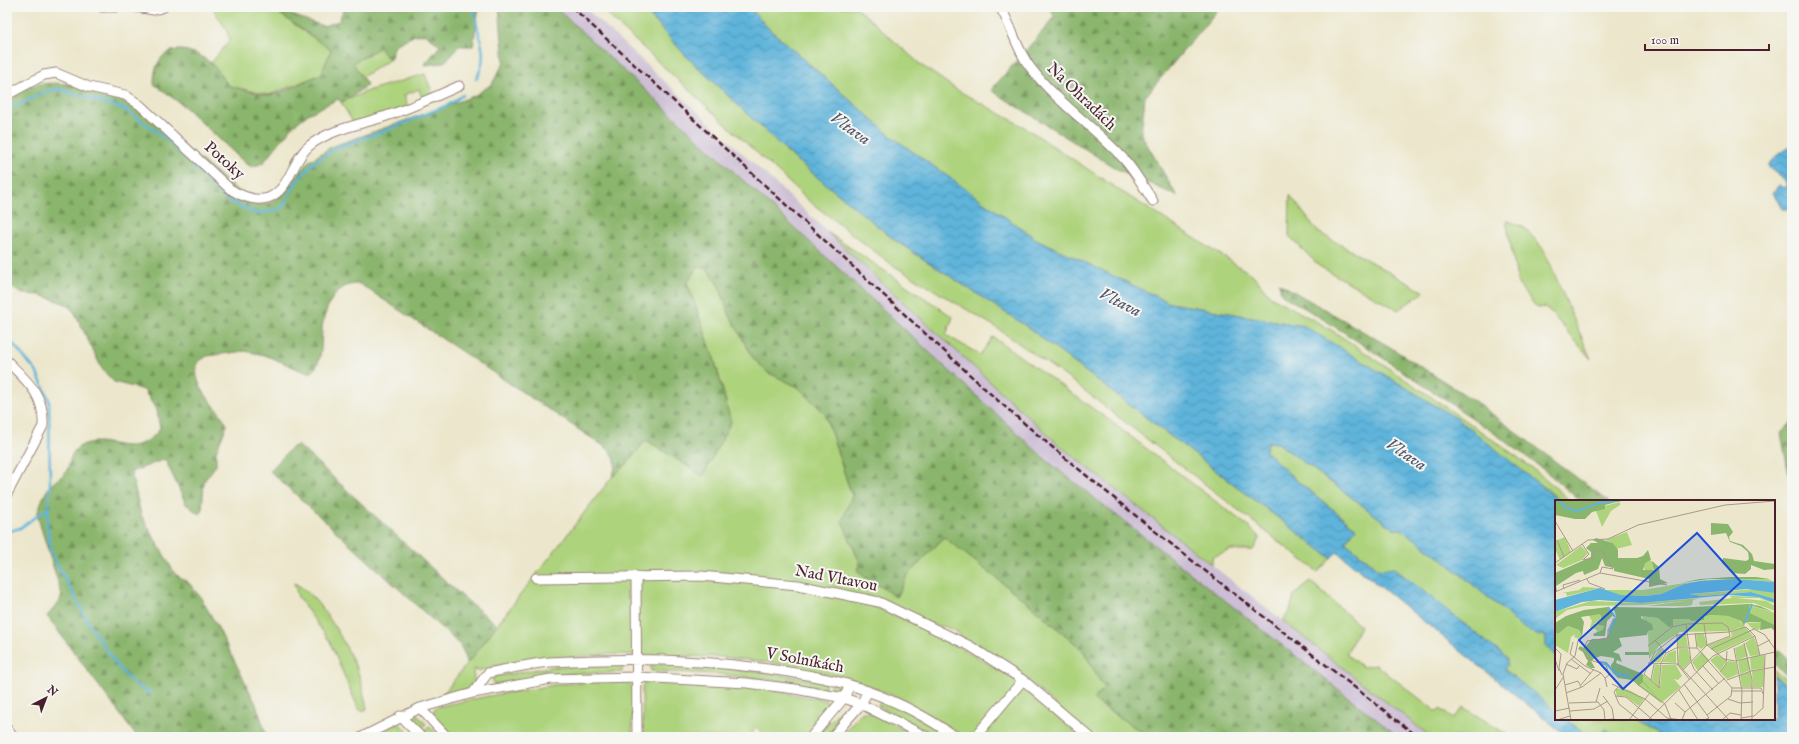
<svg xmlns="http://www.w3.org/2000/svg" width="1799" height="744" viewBox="0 0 1799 744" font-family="'IM FELL English',serif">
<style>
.railway{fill:#ccbed4}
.green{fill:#aed37d;stroke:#7c7954}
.forest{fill:url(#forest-firs);stroke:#6a6a4c}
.water{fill:url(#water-waves);stroke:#546a83}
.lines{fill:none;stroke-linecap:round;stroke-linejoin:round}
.stream{stroke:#5eb4db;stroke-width:2.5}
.minor-casing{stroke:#9b837c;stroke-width:11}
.minor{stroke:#fff;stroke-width:9}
.rail{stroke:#4a1f2b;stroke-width:2.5;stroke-dasharray:6 3;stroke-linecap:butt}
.labels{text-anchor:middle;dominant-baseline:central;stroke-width:4;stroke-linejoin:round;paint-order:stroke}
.street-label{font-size:16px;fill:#4a1f2b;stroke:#f6f6f2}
.water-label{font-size:17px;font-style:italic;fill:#515369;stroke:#f6f6f2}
.inset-river{fill:none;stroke:#5eb4db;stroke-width:2}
.inset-road{fill:none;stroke:#ab978c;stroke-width:1}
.view{fill:#1d4ed8;fill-opacity:0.15;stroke:#1d4ed8;stroke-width:2}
.inset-edge{fill:none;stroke:#4a1f2b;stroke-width:2}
</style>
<defs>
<pattern id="forest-firs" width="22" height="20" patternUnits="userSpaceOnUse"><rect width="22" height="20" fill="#8ab56c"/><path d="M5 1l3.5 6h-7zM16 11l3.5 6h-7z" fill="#739359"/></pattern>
<pattern id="water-waves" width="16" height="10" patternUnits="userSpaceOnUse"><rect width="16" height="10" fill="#5eb4db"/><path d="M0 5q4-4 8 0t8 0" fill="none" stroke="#5092b2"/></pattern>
</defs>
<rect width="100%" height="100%" fill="#f6f6f2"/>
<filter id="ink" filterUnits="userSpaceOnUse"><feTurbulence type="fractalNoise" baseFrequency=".025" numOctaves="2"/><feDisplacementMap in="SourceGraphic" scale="8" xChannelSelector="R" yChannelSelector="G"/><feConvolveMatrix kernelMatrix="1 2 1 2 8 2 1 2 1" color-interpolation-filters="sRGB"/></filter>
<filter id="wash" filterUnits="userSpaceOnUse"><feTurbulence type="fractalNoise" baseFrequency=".012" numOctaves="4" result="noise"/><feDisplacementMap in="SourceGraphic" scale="16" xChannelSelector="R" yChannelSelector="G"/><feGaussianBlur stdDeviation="0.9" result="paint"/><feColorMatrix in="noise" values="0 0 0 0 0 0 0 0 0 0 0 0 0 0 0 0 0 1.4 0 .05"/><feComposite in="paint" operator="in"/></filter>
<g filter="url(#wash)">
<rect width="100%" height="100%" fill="#ece7cc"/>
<path class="railway" d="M555 7H584L1059 445 1431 737H1399L1046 460Z"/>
<path class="green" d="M212 7H270L331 50 322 74 269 95 229 86 211 63 230 40 226 29Z
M599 7H642L686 56 795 159 896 241 1023 324 1331 558 1318 572 1072 381 994 326 891 264 809 201Z
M749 7H856L921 65 957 90 1026 128 1119 190 1254 276 1270 296 1330 329 1430 396 1516 456 1547 480 1570 501H1560L1547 489 1304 326 1170 303 1036 239 892 137 767 27Z
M380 47 389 60 362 77 353 63Z
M425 74 434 97 423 101 419 89 404 95 408 107 354 124 341 102 370 90Z
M1290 195 1318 232 1424 292 1398 310 1319 266 1289 236Z
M1506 220 1525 228 1544 250 1591 359 1546 307 1537 308 1518 284Z
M827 232 953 317 946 335 980 355 993 337 1109 420 1248 526 1260 538 1253 550H1230L1212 557V565L1059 445Z
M698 266 708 269 719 286 730 316 767 372 798 387 825 414 852 496 842 521 860 563 857 570 866 578H868L896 597 907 576 944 537 1028 603 1083 650 1104 688 1094 701 1150 737H1091L1014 668 1011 669 961 638 959 633 944 626 939 627 866 595 875 607 923 627 1010 676 1081 737H966L903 700 855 680 773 663 721 657 606 654 524 662 475 671 476 668 473 672 475 684 473 688 455 693H444L612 477 627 464 646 440 703 475 727 405 714 358 687 282Z
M1268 442 1278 443 1394 529H1401L1441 558 1502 609 1517 624 1543 635C1550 642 1548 649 1556 657V711L1345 542 1356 528 1296 480 1265 451Z
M1311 582 1360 626 1346 654 1362 667 1376 665 1437 712 1440 709 1453 719 1463 707 1511 737H1431L1283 621 1290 610 1294 595Z
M294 583C320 595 346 644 357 670 362 682 364 696 367 709L361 711 358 708 329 640 298 597Z
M651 663C711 666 766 671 826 682L824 689 774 680 717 674 651 671Z
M622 664V672L552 675 494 685 492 677 550 667Z
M1774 670 1792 685V691L1774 675Z
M624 680 630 683 633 688 632 737H452L435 720 432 713 436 707 488 696 560 684Z
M649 680 741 685 826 700C834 713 815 727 806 737H767L756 727 750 737H643L642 688 644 683Z
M831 683 845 686 841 693 829 690Z
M881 699 913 714 949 737H935L908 721 878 706Z
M839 711 845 716 827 737H817Z
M868 711 910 733 916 737H840L861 713Z
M417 714 426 724 421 729 411 719V716Z
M1566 719H1635L1662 737H1617L1605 729 1599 737H1589Z
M397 724 401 725 414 737H373Z
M429 726 440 737H429L424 731Z"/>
<path class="forest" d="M344 7H479L473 46H459C443 63 450 63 424 65L440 46 426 34 415 35 395 45 390 60 379 48 353 63 367 85 351 97 341 102 338 99 308 114 293 126 263 163 252 167 245 163 185 107 154 84C154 45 184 42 211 63 218 69 221 79 228 85 232 87 265 96 270 95 281 94 309 79 321 74L331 50 272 8 323 26 339 21Z
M499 7H555L1046 460 1399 737H1150L1093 700 1104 688 1083 650 1028 603 944 537 907 576 896 597 868 578H866L857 570 860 563 842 521 852 496 825 414 798 387 767 372 753 358 730 316 719 286 708 269 698 266 687 283 714 358 731 422 703 476 646 440 627 464 612 477C617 464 617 459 608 449L360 284C336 282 325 307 322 328 321 343 323 361 312 372H305L265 355 245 351 207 356 198 362C190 387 217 404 227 425L216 451V465L204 481 202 510 199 514 186 504 165 459 131 472 141 515 175 574 189 583 201 598 217 626 256 704 267 737H137L47 616 59 603 62 595 37 515C40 505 44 493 51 485 55 480 61 478 65 473 72 465 67 455 79 447 106 430 131 465 160 429L157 411 144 390 114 382 102 369 75 313 66 304 41 295 23 294 7 285V102C15 98 21 89 30 86 61 77 106 91 134 106L252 202 263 205 271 202 284 192 308 162 331 147 474 96 492 84 504 62Z
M1048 7H1220L1145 97 1141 134 1177 196 1117 169 991 90 1055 17Z
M1279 283 1390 347 1476 402 1608 501H1580C1534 458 1481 424 1429 389 1381 357 1337 326 1287 298L1281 293Z
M1792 422V490L1781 433Z
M299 446 463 597 497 625 471 660 466 663 465 655 460 645 270 471 292 447Z
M1774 647 1792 662V679L1774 664Z"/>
<path class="water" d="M642 7H749L767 27 892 137 1036 239 1170 303 1304 326 1458 419 1560 501H1556V657L1546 646V638L1543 635 1539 636 1517 624 1502 609 1441 558 1401 529H1394L1278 443 1268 442 1265 451 1296 480 1356 528 1345 542 1379 570 1394 568 1507 658V666L1504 669 1556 711V719H1566L1589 737H1568L1337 552 1331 558 1023 324 896 241 795 159 686 56Z
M1792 145V207L1791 209H1782L1773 193 1779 185 1783 188 1788 186C1781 174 1775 175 1768 166 1776 152 1781 155 1792 145Z
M1774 675 1792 691V737H1662L1635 719H1774Z
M1605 729 1617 737H1599Z"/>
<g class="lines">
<path class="stream" d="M474 7C475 33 492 53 476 79
M7 108 21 104 44 92 58 89 124 109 167 139 227 200 257 214 277 210 284 205 295 184 312 164 337 147 380 133 448 105 463 95
M7 337 36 371 49 399 50 485 47 524 51 553 91 627 118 667 133 683 151 694
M7 532 20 528 48 508"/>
</g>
</g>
<g filter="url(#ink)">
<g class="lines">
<defs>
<path id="minor" d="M102 7H115
M136 7 154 10 164 7
M1000 7C1012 26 1016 49 1030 67 1055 100 1090 124 1119 154 1133 167 1142 185 1153 201
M7 95 44 75 56 73 89 87 125 95 140 105 230 189C241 196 255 202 268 198 290 190 292 160 309 146 331 128 365 124 392 114 415 106 437 96 459 86
M7 361C27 381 45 395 43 426L7 494
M636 576 637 737
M536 578 701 576 798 585 879 602 970 646 1023 680 1090 737
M473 693 488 673C508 669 529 664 550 662 628 657 705 659 782 671 810 675 840 680 867 691 898 702 929 718 955 737
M420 708 447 737
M400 716 421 737
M7 729 13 737
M362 737 420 708 473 693 551 679 637 677 747 683 795 689 844 698 861 704 927 737
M811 737 844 698 850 685
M832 737 861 704 868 691
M975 737 1023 680"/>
</defs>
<use href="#minor" class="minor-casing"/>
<use href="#minor" class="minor"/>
<path class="rail" d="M572 7 995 398C1131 517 1276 625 1418 737"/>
</g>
</g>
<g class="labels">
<g class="street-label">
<text transform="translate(1081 97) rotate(44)">Na Ohradách</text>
<text transform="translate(224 161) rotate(42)">Potoky</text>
<text transform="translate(836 579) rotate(11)">Nad Vltavou</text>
<text transform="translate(805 661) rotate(11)">V Solníkách</text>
</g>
<g class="water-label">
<text transform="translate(850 129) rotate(35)">Vltava</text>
<text transform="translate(1120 303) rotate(27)">Vltava</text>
<text transform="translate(1406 455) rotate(34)">Vltava</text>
</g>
</g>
<g transform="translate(1555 500)">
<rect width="220" height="220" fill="#ece7cc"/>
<path d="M65 2V5L56 11 47 27 41 11 49 6ZM72 32 77 45 61 49 58 43 50 40ZM10 37 16 52 5 60 0 49V41ZM26 46 33 53 27 60 8 68 1 65ZM88.5 66a5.5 5.5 0 1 1 11 0a5.5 5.5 0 1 1-11 0ZM181 79 174 80 145 81 129 84 106 94 91 96 66 95 49 90H88L123 84 154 80 181 79H213L220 82ZM28 87 45 88 12 96 11 93H7L24 90ZM202 89 220 93V99L196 92 147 96 133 94ZM175 96 203 97 212 99 220 104 204 98H181L211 101 220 106V111L199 103 145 105 144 102 177 98ZM145 98 138 100 137 105 132 106H92L129 101 89 105 29 106 12 110 0 119V112L36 101 86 103ZM194 105 220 113V125L195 113ZM33 114H45L46 119 39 124H49L47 130 42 132 41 129 35 128 37 121ZM155 115 173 116 184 120 198 136 162 153 153 145 177 136 176 132 187 127 175 131 125 132 104 146 94 159 93 131 98 130 86 116 103 118 118 124V119H134L138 121ZM208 122 204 130 198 129 192 123ZM13 126 24 130 27 136 24 139 19 137 20 134 16 137 13 153 0 145V132L3 134ZM141 133 149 134 152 145 146 149 142 146ZM131 134 133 147 123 148V135ZM199 137 205 155 195 156 190 143ZM189 144 193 156 182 160 180 148ZM105 148 110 152 105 162H95ZM124 149H133L136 161 128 169 123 164ZM121 150V163L107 162 113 153ZM147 152 154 160 143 171 137 162ZM162 155 172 160 165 171 155 160ZM209 155 210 168 196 170 195 157ZM193 157 195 170 185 174 183 161ZM173 161 181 162 183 174 172 179 165 172ZM100 164 105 165 104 186 97 180ZM107 165H121L127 176 123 180 119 179 126 187 106 203 84 186 88 182V174L105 187ZM209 169V187H198L197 171ZM195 171 197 187H187L185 175ZM67 188 76 191 89 199 84 206 70 196H62L60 189Z" fill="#aed37d"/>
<path d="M0 0H69L50 5V9L37 12 30 19H20L0 15ZM156 23 173 24 178 32 174 37 175 41 188 45 197 54 199 61 220 64V69L209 70 196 65V69L190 74 177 73 167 63 168 58 191 61 194 59 193 52 186 46 175 42 171 33 156 35ZM41 38 58 43 63 50V58H82L88 56 93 50 96 60 90 63 88 70H99L97 61 104 67 105 79 113 83 94 87V79L59 71V68L50 66 47 58 43 69 29 75 28 71 21 73 1 86 2 91 0 92V73L36 57V52L31 48 36 43H43L38 40ZM176 77H201L215 79H154L125 83 145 79ZM194 104 205 106 218 112 195 105 194 107 195 113 220 125V131L216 128 205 130 206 122H195L190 123 189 126 186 121 173 116 155 115 149 117V120L137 121 134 119H118V126L114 127 103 118 86 116V118L97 124 98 130 93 131 92 135 64 138 67 146 58 152 64 154 67 162 62 160 61 163 88 174V181L106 202 88 182 84 186 77 180 63 178 57 172 56 165 59 161V158L46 156 40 158 36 161 40 168H36L31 165 33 161 28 152 23 149 25 146 29 148 37 139H51L61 116 58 107 120 108ZM53 107 58 115 52 121 50 136H39L38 134 47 130 49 126 42 124 47 121 45 114 26 117 29 122 27 136 24 130 13 126 3 134 0 132V123L11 116 29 110ZM70 152H94V155H70Z" fill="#8ab56c"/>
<path d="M181 79 220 82V93L192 89 134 94 147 96 196 92 220 99V103L204 97 173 95 86 103 44 100 27 102 0 112V100L45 88 66 95 91 96 106 94 129 84 145 81Z" fill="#5eb4db"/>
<path class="inset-river" d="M5 2 11 8 23 11 44 3 67 0M53 107 60 117M190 122 197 104M54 132 60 119M45 162 51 163 60 173 75 177"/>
<path class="inset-road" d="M0 21 18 51M2 40 9 57M27 44 34 54 28 60 37 58 40 50 47 51 58 69 47 67 45 73M0 63 33 40 53 39 83 25 170 5 220 1M32 79 34 83 50 89M9 89 8 85 25 80M0 92 45 73 112 85M131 124 136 161M149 124 152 145 169 159 180 161 220 152M140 133 142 148M122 134 123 164M100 140 111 153M18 142 15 154 30 166 46 173 50 178 52 187M189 143 197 180V220M93 146 117 127 131 124 167 123 173 127 175 136M203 146 215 140M0 148 6 154 4 168 7 175M179 148 187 191 186 220M156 149 199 129 210 135 220 149M20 156 23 141 35 129M0 159 4 171M16 159 36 174M136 162 139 169 158 190M93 163 123 164M11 164 22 169 24 166M122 164 135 180M123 164 174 220M148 166 164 184M128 170 152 145 175 136M165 172 171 164 172 151M50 178 54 175 51 165 32 159 28 150 32 141 53 138V130L59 118M96 180 99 164M172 180 196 171 220 167M57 184 90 199 112 218 127 220M82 184 110 204 116 219M129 184 152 215 154 218 149 220M10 185 23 181 26 187M26 185 39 169M63 187 59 192 64 204 84 220M104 188 106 163 111 153 121 148H142L177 188 176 196 152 215M105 188 89 174 100 152 122 135 174 132 191 127 200 136 205 155M177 188H206L208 194M0 190 9 176M124 190 143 220M177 191H206M11 193 27 187 46 173M48 196 57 208 59 220M60 196 71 197 98 220M173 199 185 203 198 202M41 202 45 188M14 203 43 202 49 210 50 220M120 203 130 212M0 211 15 208M15 211 39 209 53 201M186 218 199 216 208 208 210 155M2 220 15 216M16 220 8 174 12 163 20 156M46 220 59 219M74 220 94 194M93 220 158 156 200 136M127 220 130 212 170 178M167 220 175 213 186 215"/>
<path class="view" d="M142 33 186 82 68 189 24 140Z"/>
<rect width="220" height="220" class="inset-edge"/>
</g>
<rect width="1799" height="744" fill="none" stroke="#f6f6f2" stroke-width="24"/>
<g transform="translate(46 698) rotate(42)" stroke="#f6f6f2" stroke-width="3" paint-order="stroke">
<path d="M0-3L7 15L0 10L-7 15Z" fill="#4a1f2b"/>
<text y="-6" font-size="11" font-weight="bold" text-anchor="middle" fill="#4a1f2b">N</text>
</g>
<path d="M1645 44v6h124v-6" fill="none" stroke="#4a1f2b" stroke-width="2"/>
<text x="1651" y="44" font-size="12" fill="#4a1f2b" stroke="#f6f6f2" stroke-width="3" paint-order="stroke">100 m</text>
</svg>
